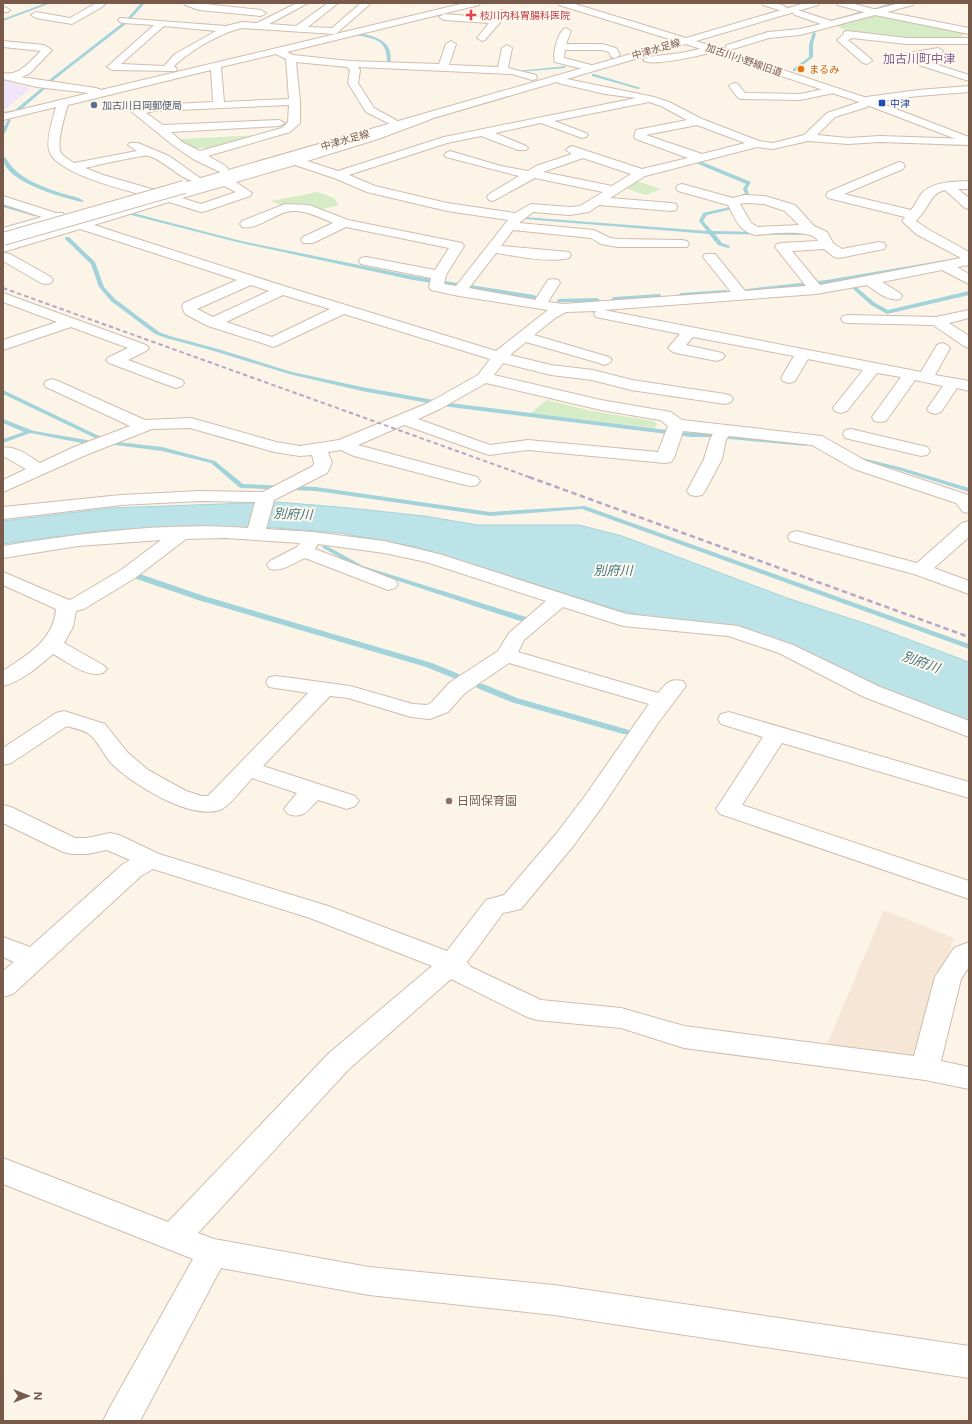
<svg xmlns="http://www.w3.org/2000/svg" width="972" height="1424" viewBox="0 0 972 1424" font-family="Figtree,'Noto Sans JP',sans-serif">
<style>
.residential{fill:#f5e6d6}
.education{fill:#f1e5fa}
.green{fill:#d6ecc6}
.water{fill:#bce3e8;stroke:#a2d3da}
.lines{fill:none;stroke-linecap:round;stroke-linejoin:round}
.stream{fill:#a2d3da;fill-rule:evenodd}
.minor-casing{stroke:#d0bcad;stroke-width:2}
.tertiary-casing{stroke:#d0bcad;stroke-width:2}
.minor{fill:#fff;fill-rule:evenodd}
.tertiary{fill:#fff;fill-rule:evenodd}
.rail-far1{stroke:#b7a5c8;stroke-width:2;stroke-dasharray:4.5 3;stroke-linecap:butt}
.rail{stroke:#b7a5c8;stroke-width:2.5;stroke-dasharray:5.5 3.5;stroke-linecap:butt}
.tertiary-bridge-casing{stroke:#d0bcad;stroke-width:14;stroke-linecap:butt}
.tertiary-bridge{stroke:#fff;stroke-width:12}
.health-dot{fill:#e0444e;stroke:#fff8ef;stroke-width:1.5}
.food-dot{fill:#e8710a;stroke:#fff8ef;stroke-width:1.5}
.transit-dot{fill:#1a4fb4;stroke:#fff8ef;stroke-width:1.5}
.service-dot{fill:#5c6f8a;stroke:#fff8ef;stroke-width:1.5}
.education-dot{fill:#8d6e63;stroke:#fff8ef;stroke-width:1.5}
.labels{text-anchor:middle;dominant-baseline:central;stroke-width:4;stroke-linejoin:round;paint-order:stroke}
.far-health-label{font-size:10px;fill:#be3a42;stroke:#fff8ef;text-anchor:start}
.far-street-label{font-size:10px;fill:#785a4b;stroke:#fff8ef}
.far-food-label{font-size:10px;fill:#c56008;stroke:#fff8ef;text-anchor:start}
.far-transit-label{font-size:10px;fill:#164399;stroke:#fff8ef;text-anchor:start}
.far-service-label{font-size:10px;fill:#4e5e75;stroke:#fff8ef;text-anchor:start}
.far-quarter-label{font-size:12px;fill:#826394;stroke:#fff8ef}
.education-label{font-size:12px;fill:#785e54;stroke:#fff8ef;text-anchor:start}
.water-label{font-size:13px;font-style:italic;fill:#3e767e;stroke:#fff8ef}
</style>
<rect width="100%" height="100%" fill="#fdf4e8"/>
<path class="residential" d="M884 910 954 938 910 1063 825 1049Z"/>
<path class="education" d="M3 80 31 88 3 111Z"/>
<path class="green" d="M876 15 966 33 956 40 901 38 848 32 835 25Z
M262 135 214 149C212 148 195 148 192 148L179 139Z
M633 180 661 189 646 195 621 187Z
M318 192 334 198 339 205 320 210 312 206 287 207 271 201Z
M547 400 592 411 654 421 657 424 655 428 531 413Z"/>
<path class="water" d="M278 502 350 508 424 516 478 525H579L622 536 787 598 873 626 969 662V724L909 701 737 627 726 625 656 619 618 610 417 547 340 533 277 528 160 527 99 531 3 544V521L111 508Z"/>
<g class="lines">
<path class="stream" d="M46 3H51L3 21V19Z
M141 3H145L127 23 51 82 46 88 18 112 3 114V112L15 110 44 86 49 80 125 21Z
M890 3H895L876 10 873 9Z
M863 11 864 13 826 23 824 22Z
M813 32 816 33 813 44V57L795 71H793V69L809 57V44Z
M357 33C376 36 395 41 390 65L387 64C388 40 376 39 356 35Z
M566 66 565 68 519 72 517 71Z
M592 74H594L641 88 638 89 592 76Z
M8 119 11 120 5 133 3 134V129Z
M938 143 965 144 967 145 965 146 937 145V143Z
M3 157H5C18 179 40 186 64 194 71 196 79 197 84 201L82 202C62 197 3 182 3 157Z
M696 161H700L751 182 747 189 749 194 741 199H737V197L745 193 743 189 746 184 696 163Z
M3 205 36 214V215L34 216 3 207Z
M730 207 732 208V209L707 215 703 221 712 231 805 233 807 234 805 235 715 234 722 243 730 246V247L728 248 718 245 709 234 524 219 522 218 524 217 707 231 699 221 703 213Z
M133 213 241 241 413 276 534 295 537 297 534 299 413 280 241 243 131 215V214Z
M65 237H69L95 262 104 287 115 299 159 332 170 336 218 349 292 372 362 387 450 403 691 433H708L806 442 809 444 806 446 708 437H691L450 407 362 391 289 374 214 351 166 338 155 334 111 301 99 287 91 264 65 239Z
M969 256V258L827 284 747 293 744 291 747 289 827 280Z
M854 285 875 303 888 310 969 291V295L887 314 871 305 852 288V286Z
M726 290 728 291V293L681 297 678 295 681 293Z
M659 294 661 295V297L614 301 611 299 614 297Z
M559 299 597 298 600 300 597 302H557V300Z
M3 390 97 435 118 442 162 447 215 461 243 484 316 487 490 512 585 506 969 644V649L582 509 490 516 316 491 241 488 239 487 211 463 162 451 115 445 93 437 3 394Z
M3 419 34 431 87 440 90 442 87 444 30 433 3 443V439L24 432 3 423Z
M855 454 862 458 899 467 969 488V492L895 469 858 460 852 456Z
M325 545 363 566 526 617 527 619 526 621H520L359 568 323 548 322 547 323 546Z
M131 573H137L204 596 432 663 459 674 460 676 456 678H453L426 667 198 600 131 577 130 575Z
M477 684H483L517 698 629 730 630 732 629 734H623L511 702 477 688 476 686Z"/>
<defs>
<path id="minor" d="M96 3H106L102 7 72 24 36 18 31 15 36 12 70 18Z
M184 3H196L261 10 266 13 261 16 199 10 185 5Z
M297 3H308L269 24 296 26 328 3H338L308 27 332 28 361 3 370 4 337 33 334 34 242 28C220 33 190 51 174 66L177 69 176 71 112 70 107 67 154 25 123 23 120 22 118 20 120 18 226 26 242 22 257 23ZM164 26 216 31 175 54 164 66 121 64Z
M465 3H480L479 5 287 52 293 55 350 61 439 64 446 44 451 41 456 44 449 65 498 67 502 48 507 45 512 48 508 68 536 75 537 77 536 79 532 80 512 74 358 67 360 70 358 83 374 108 396 120 398 122 396 124 392 125 366 112 348 83 350 70 347 67 296 62 300 102V123L290 132 208 156 226 166 228 169 226 172 222 173 193 159 174 146 132 112 133 110 154 105 213 102 211 70 68 105C65 114 56 144 61 153 64 157 70 160 74 163L137 151 128 145 130 143H138L169 156 200 178 198 181C185 184 164 160 149 156 143 154 95 166 85 168L103 175 169 194 370 135 425 115 429 116 431 118 429 120 378 139 307 161 338 171 444 137 636 98 605 94 558 83 557 81 562 78 654 97 669 102 702 119 759 141 773 143 804 135 827 113 860 102 858 100 859 98 918 90 969 86V92L918 96 867 103 868 105 867 107 835 117 817 135 848 138 880 136 969 139V145L880 142 848 144 808 141 773 149 757 147 645 176 610 198 671 203 676 204 677 207 676 210 671 211 599 205 589 212 570 215 533 212 519 223 594 230 610 238 618 239 682 240 687 241 689 244 687 247H618L601 244 591 238 513 230 501 246 569 252 571 255 569 258C550 263 516 256 496 253L469 288 535 300 548 280 553 279 558 280 560 283 548 302 563 304 731 292 703 257 705 254H715L745 291 806 286 775 247 777 244 782 243 818 241C812 228 770 234 756 235 738 231 736 219 728 205L678 191 676 188 678 185 682 184 733 198 745 195 765 196 795 205 814 226 827 232 833 243 842 249 879 242 884 243 886 246 884 249 839 258 834 257 824 249 792 251 820 285 961 258 916 234 902 221 905 217 828 198 826 195 828 192 899 162 903 163 905 166 903 169 844 194 911 210C916 205 918 197 923 192 935 181 954 182 969 181V189H958L969 198V209L965 208 945 190C932 193 931 202 924 211 922 214 919 217 916 221L926 228 969 252V265L957 267 969 274V284L942 270 882 282 900 293 902 296 900 299C888 302 876 291 867 285L816 294 604 310 921 372 937 345 942 343 947 345 950 348 935 375 969 381V391L957 388 941 412 935 414 929 412 927 409 943 386 915 380 886 421 880 422 874 421 872 417 901 377 877 373 847 411 841 413 835 411 833 408 863 370 808 359 795 381 789 383 783 381 781 378 794 356 693 337 686 345 722 353 725 356 722 359 717 361 676 353 671 351 668 348 680 334 596 317 594 314 596 311 566 312 555 318 534 335 609 357 612 360 609 363 604 365 599 363 526 342 510 355 551 365 593 370 632 380 725 394 731 396 733 399 731 402 725 404 631 390 592 380 551 375 503 363 494 375 601 400 665 411 671 412 682 420 822 436 866 461 968 495 969 513 963 512 956 503 854 469 812 445 729 436 726 439 722 459 705 491 702 495 696 496 690 495 687 491 704 459 710 439 713 434 683 431 674 458 671 462 665 463 528 450 489 455 404 425 358 445 477 477 480 481 477 485 471 486 465 485 354 456 341 450 328 452 332 463 327 473 274 500 266 529 313 532 384 541 439 554 626 614 738 626 793 645 880 687 969 721V737L864 697 779 653 728 636 623 626 563 607 524 640 518 652 658 693C666 683 670 678 683 681L686 686 658 723 602 807 574 845 521 909 503 913 467 962 471 967 541 1000 621 1008 684 1026 914 1056 935 977 954 948 969 942V967L961 979 941 1061 969 1067V1089L925 1080 684 1048 621 1028 537 1020 527 1017 451 979 348 1070 198 1233 214 1239 369 1267 554 1285 969 1346V1378L554 1315 369 1295 221 1268 140 1421H103L109 1409 193 1259 3 1184V1158L168 1222 328 1054 432 966 310 918 153 869 141 876 13 994 3 997V971L14 962 3 957V937L30 947 123 864 130 860 107 850 87 854H72L63 852 3 823V805L11 807 75 838H87L110 833 119 835 159 854 328 906 447 951 486 900 504 895 556 834 585 796 649 704 509 663 465 693 448 712 430 719 411 717 348 698 330 696 263 766 355 796 359 801 355 806 347 809 318 800C307 811 304 819 288 814L284 809 297 793 252 778C246 785 229 806 222 809 192 822 132 784 111 763 103 754 99 742 89 734 84 730 73 728 67 726L11 763 3 765V748L56 713 64 711 105 724 127 752 148 770 186 791 202 796H208L308 693 269 687 266 682 269 677 277 676 350 686 413 704 427 705 432 702 449 683 498 651 509 633 546 601 426 562 384 553 318 544 315 549 395 580 398 584 395 588 388 590 305 558C293 563 283 572 270 569L267 565 270 561 297 547 300 543 225 538 186 539 135 578 84 609 76 611 73 627 64 643 103 665 107 669 103 673C86 678 68 662 53 654 39 666 21 682 3 686V671C27 655 54 640 56 609L3 585V572L69 600 72 599 121 570 161 540 78 546 3 558V546C84 533 166 522 248 528L255 502 200 501 121 505 3 519V507L121 495 200 491 263 492 313 466 314 463 312 455 300 456 274 452 190 428 152 429 86 455 3 492V480L26 469 3 456V448C16 445 30 457 40 463L74 447 130 426 46 387 44 384 46 381 52 379 58 381 145 420 191 418 276 442 300 446 339 440 428 403 478 375 490 359 344 314 278 345 273 347 268 345 208 326 185 314 182 306 184 303 237 280 80 229 3 252V244L67 225 55 221 3 236V228L42 217 3 204V196L56 213H63L64 215 80 221 155 198C132 192 54 174 49 150 46 139 53 118 56 107L3 120V114L89 93 37 87 3 79V73C19 77 30 61 41 51L3 47V41L44 45 52 50 29 74 21 77 96 88 101 90ZM276 54 286 59 289 99 224 102 221 67ZM649 102 661 106 687 120 636 130 634 137 636 139 688 158 642 169 572 146 568 148 566 150 572 154 536 166 528 171 501 166 450 151 446 153 444 155 446 157 519 176 489 194 487 197 489 200 493 201 535 178 603 192 580 206 570 207 531 204 515 213 447 203 375 186 349 175 447 143 481 136 518 150H526L528 148 526 146 495 133 541 123 582 138 586 137 588 135 586 133 554 121ZM289 105 288 122 282 128 200 151 182 142 171 132 279 126 285 123 279 120 163 125 146 113 154 111ZM697 125 745 143 702 154 646 135ZM583 158 631 174 612 186 543 172ZM295 165 334 178 367 192 447 211 508 220 456 286 444 284 446 275 464 246 462 243 348 220 309 205 285 204 242 221 240 224 242 227C256 230 272 216 286 212 302 208 319 217 333 223L303 237 301 240 303 243H313L346 227 449 248 435 270 366 257 361 258 359 261 361 264 431 278 429 287 431 290 459 296 548 310 496 351 287 287 94 225 169 202 201 212 206 211 250 196 252 193 236 182ZM224 186 236 192 201 204 182 198ZM745 203 764 204 785 211 799 225 758 227 751 223 740 204ZM251 285 269 291 213 317 197 309ZM283 295 330 309 272 337 226 322ZM486 383 601 410 660 420 668 426 658 452 528 440 490 445 418 419 440 409Z
M762 3C770 3 780 2 787 8L782 11 763 5Z
M900 3H914L913 5 887 12 969 28V34L875 15 800 35 769 38 730 50 725 47 727 45 768 32 800 29 821 24 795 15 793 13 795 11H801L831 21Z
M3 6 10 10 8 12H3Z
M503 10 508 13 485 40 482 41 477 38 489 23 444 20 439 17 444 14 494 18 500 11Z
M566 28 571 31 566 44H602L616 48 620 55 615 58 611 57 609 52 602 50H565L564 58 595 66 596 68 591 71 555 62C552 55 558 30 566 28Z
M847 31 907 38H969V44H907L852 38 848 40 871 59 872 61 867 64 863 63 837 40 843 35 844 32Z
M714 46 717 47 719 49 717 51C706 54 650 68 643 60L648 57 681 53Z
M938 48 943 51 941 53 917 58 969 75V81L900 59 899 57 904 54Z
M734 83 738 84 745 93 800 94 834 87 839 90 838 92 800 100 742 99 738 98 729 86Z
M3 253 10 254 51 277 53 280 51 283 46 284 41 283 3 261Z
M3 293 146 345 149 348 146 351 128 360 182 380 184 383 182 386 176 388 170 386 109 363 106 360 109 357 128 348 71 327 3 350V340L57 322 3 302Z
M969 310V318L949 323 969 336V348L964 346 933 325 848 323 843 322 841 319 843 316 848 315 936 317Z
M851 429 927 447 930 451 927 455 921 456 845 438 843 434 845 430Z
M969 521V537L934 568 969 581V594L914 574 790 541 788 537 790 533 797 531 917 563 962 523Z
M729 712 969 782V798L782 743 742 805 969 881V899L720 814 716 809 763 737 721 724 718 719 721 714Z"/>
<path id="tertiary" d="M558 3H572L686 38 805 3H819L818 5 696 41 867 98 969 137V144L859 102 686 44 188 190H180L178 187 180 184 676 41 559 5Z
M837 3H851L877 10 879 12 874 15 838 5Z"/>
</defs>
<use href="#minor" class="minor-casing"/>
<use href="#tertiary" class="tertiary-casing"/>
<use href="#minor" class="minor"/>
<use href="#tertiary" class="tertiary"/>
<path class="rail-far1" d="M3 288 532 478"/>
<path class="rail" d="M529 477 969 637"/>
<defs>
<path id="tertiary-bridge" d="M3 239 184 187"/>
</defs>
<use href="#tertiary-bridge" class="tertiary-bridge-casing"/>
<use href="#tertiary-bridge" class="tertiary-bridge"/>
</g>
<path class="health-dot" d="M469 9h4v4h4v4h-4v4h-4v-4h-4v-4h4z"/>
<circle class="food-dot" cx="801" cy="69" r="4"/>
<rect class="transit-dot" x="878" y="99" width="8" height="8" rx="2"/>
<circle class="service-dot" cx="94" cy="105" r="4"/>
<circle class="education-dot" cx="449" cy="801" r="4"/>
<g class="labels">
<g class="far-health-label">
<text x="480" y="15">枝川内科胃腸科医院</text>
</g>
<g class="far-street-label">
<text transform="translate(656 49) rotate(-16)">中津水足線</text>
<text transform="translate(744 60) rotate(19)">加古川小野線旧道</text>
<text transform="translate(345 140) rotate(-16)">中津水足線</text>
</g>
<g class="far-food-label">
<text x="809" y="69">まるみ</text>
</g>
<g class="far-transit-label">
<text x="890" y="103">中津</text>
</g>
<g class="far-service-label">
<text x="102" y="105">加古川日岡郵便局</text>
</g>
<g class="far-quarter-label">
<text x="919" y="59">加古川町中津</text>
</g>
<g class="education-label">
<text x="457" y="801">日岡保育園</text>
</g>
<g class="water-label">
<text transform="translate(293 514) rotate(2)">別府川</text>
<text x="613" y="570">別府川</text>
<text transform="translate(921 662) rotate(20)">別府川</text>
</g>
</g>
<rect width="972" height="1424" fill="none" stroke="#785a4b" stroke-width="8"/>
<g transform="translate(28 1396) rotate(90)" stroke="#fff8ef" stroke-width="3" paint-order="stroke">
<path d="M0-3L7 15L0 10L-7 15Z" fill="#785a4b"/>
<text y="-6" font-size="11" font-weight="bold" text-anchor="middle" fill="#785a4b">N</text>
</g>
</svg>
